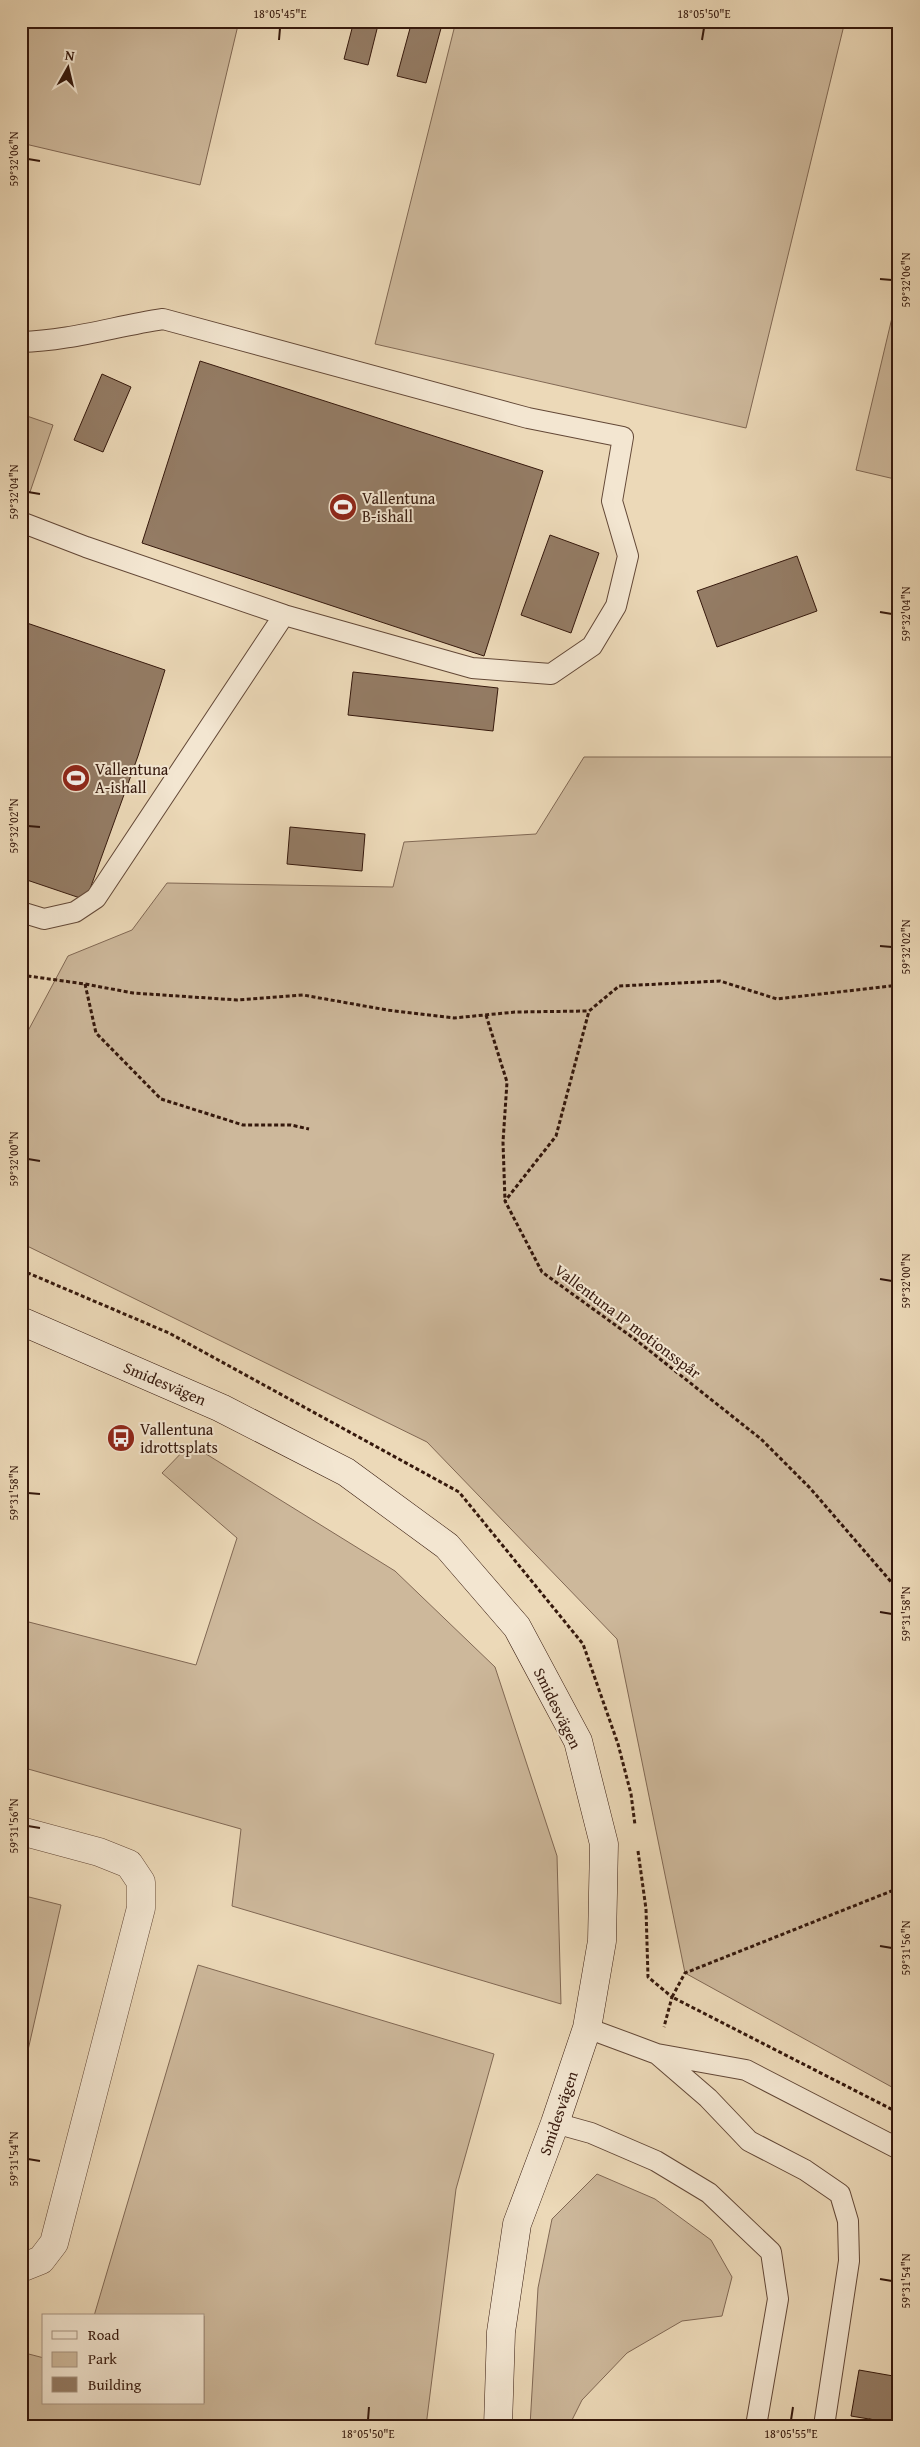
<svg xmlns="http://www.w3.org/2000/svg" width="920" height="2447" viewBox="0 0 920 2447" font-family="'Gentium Book Plus',serif">
<style>
.green{fill:#cdb89b;stroke:#816854}
.building{fill:#947c65;stroke:#35180c}
.lines{fill:none;stroke-linecap:round;stroke-linejoin:round}
.service-casing{stroke:#634837;stroke-width:22}
.minor-casing{stroke:#634837;stroke-width:29}
.secondary-casing{stroke:#35180c;stroke-width:29}
.path{stroke:#35180c;stroke-width:3;stroke-dasharray:4 2.5;stroke-linecap:butt}
.service{stroke:#f3e6d1;stroke-width:20}
.minor{stroke:#f3e6d1;stroke-width:28}
.secondary{stroke:#f3e6d1;stroke-width:28}
.ticks{fill:none;stroke:#35180c;stroke-width:2}
.labels{text-anchor:middle;dominant-baseline:central;stroke-width:4;stroke-linejoin:round;paint-order:stroke}
.poi-label{font-size:16px;fill:#35180c;stroke:#f3e6d1;text-anchor:start}
.street-label{font-size:16px;fill:#35180c;stroke:#f3e6d1}
.neatline{fill:none;stroke:#35180c;stroke-width:2}
.ticks-label{font-size:12px;text-anchor:middle;fill:#35180c}
</style>
<rect width="100%" height="100%" fill="#ecd9b8"/>
<filter id="stains"><feTurbulence type="fractalNoise" baseFrequency=".004" numOctaves="4"/><feColorMatrix values="0 0 0 0 .2 0 0 0 0 .09 0 0 0 0 .02 0 0 0 .5 -.17"/></filter>
<radialGradient id="worn" r=".72"><stop offset=".6" stop-color="#630" stop-opacity="0"/><stop offset="1" stop-color="#630" stop-opacity=".3"/></radialGradient>
<path class="green" d="M21 21H239L200 185 21 143Z
M456 21H845L746 428 375 344Z
M899 288V480L856 470Z
M21 414 53 425 30 492 21 488Z
M584 757H899V2091L685 1973 617 1639 427 1442 21 1243V1044L68 956 132 930 167 883 393 887 404 842 536 834Z
M190 1444 395 1571 495 1667 557 1856 561 2004 232 1906 241 1829 21 1767V1620L196 1665 237 1538 162 1473Z
M21 1895 61 1905 21 2081Z
M198 1965 494 2054 456 2189 426 2426H21V2352L44 2358V2403H204V2316H94Z
M597 2174 655 2199 711 2240 732 2277 722 2316 682 2321 627 2353 582 2400 569 2426H530L538 2288 552 2219Z"/>
<path class="building" d="M354 21H379L368 65 344 59Z
M412 21H443L426 83 397 76Z
M200 361 543 471 484 656 142 543Z
M102 374 131 387 103 452 74 440Z
M550 535 599 553 571 633 521 615Z
M797 556 817 611 717 647 697 591Z
M21 621 165 670 138 756 86 900 21 878Z
M353 672 498 688 493 731 348 715Z
M290 827 365 834 362 871 287 864Z
M859 2370 899 2377V2424L851 2416Z
M869 2419 899 2424V2426H868Z"/>
<g class="lines">
<defs>
<path id="service" d="M21 342C69 341 116 326 163 319L528 418 623 437 612 501 628 556 616 606 592 646 551 674 472 668 284 615
M21 522 86 547 284 615 96 898 75 912 44 919 21 912
M587 2028 657 2054 746 2070 899 2149
M657 2054 708 2098 749 2141 805 2170 840 2194 848 2221 849 2261 824 2426
M555 2123 591 2133 656 2161 709 2193 771 2252 778 2299 756 2426"/>
<path id="minor" d="M21 1831 99 1852 129 1864 141 1882V1908L54 2243 41 2260 21 2268"/>
<path id="secondary" d="M21 1321 221 1408 346 1472 447 1546 517 1627 578 1741 604 1844 602 1941 587 2028 555 2123 517 2224 501 2332 498 2426"/>
</defs>
<use href="#service" class="service-casing"/>
<use href="#minor" class="minor-casing"/>
<use href="#secondary" class="secondary-casing"/>
<path class="path" d="M21 975 85 984 133 993 237 1000 303 995 387 1010 454 1018 515 1012 589 1011
M85 984 96 1033 161 1099 243 1125H291L309 1129
M899 985 777 999 720 981 619 986 589 1011 556 1136 505 1201 542 1272 636 1340 761 1439 810 1488 899 1591
M486 1015 507 1082 503 1142 505 1201
M21 1270 169 1333 459 1492 583 1644 618 1744 631 1794 635 1825
M638 1851 646 1909 648 1977 672 1997 664 2027
M899 1888 685 1973 672 1997 899 2113"/>
<use href="#service" class="service"/>
<use href="#minor" class="minor"/>
<use href="#secondary" class="secondary"/>
</g>
<path class="ticks" d="M279 40 280 28M702 40 704 28M28 159 40 161M880 279 892 280M28 492 40 494M880 612 892 614M28 826 40 827M880 946 892 947M28 1159 40 1161M880 1279 892 1281M28 1493 40 1494M880 1612 892 1614M28 1826 40 1828M880 1946 892 1948M28 2159 40 2161M880 2279 892 2281M368 2420 369 2407M791 2420 793 2407"/>
<defs>
<symbol id="stadium-disc" viewBox="-11 -11 22 22"><circle r="9.5" fill="#8f2418" stroke="#f3e6d1"/><path d="M0-5a6.5 5 0 1 0 0 10a6.5 5 0 1 0 0-10ZM-3.5-1.8h7v3.6h-7Z" fill="#fff"/></symbol>
<symbol id="bus-disc" viewBox="-11 -11 22 22"><circle r="9.5" fill="#8f2418" stroke="#f3e6d1"/><path d="M-5-6H5V4H4V6H2V4H-2V6H-4V4H-5ZM-3.5-4V0h7V-4ZM-3.5 1.2v1.5H-2V1.2ZM2 1.2v1.5H3.5V1.2Z" fill="#fff"/></symbol>
</defs>
<g fill-rule="evenodd">
<use href="#stadium-disc" x="327" y="491" width="32" height="32"/>
<use href="#stadium-disc" x="60" y="762" width="32" height="32"/>
<use href="#bus-disc" x="105" y="1422" width="32" height="32"/>
</g>
<g class="labels">
<g class="poi-label">
<text x="362" y="498">Vallentuna<tspan x="362" dy="18">B-ishall</tspan></text>
<text x="95" y="769">Vallentuna<tspan x="95" dy="18">A-ishall</tspan></text>
<text x="140" y="1429">Vallentuna<tspan x="140" dy="18">idrottsplats</tspan></text>
</g>
<g class="street-label">
<text transform="translate(628 1321) rotate(37)">Vallentuna IP motionsspår</text>
<text transform="translate(165 1383) rotate(23)">Smidesvägen</text>
<text transform="translate(558 1708) rotate(64)">Smidesvägen</text>
<text transform="translate(558 2113) rotate(-71)">Smidesvägen</text>
</g>
</g>
<rect width="920" height="2447" fill="none" stroke="#ecd9b8" stroke-width="55"/>
<rect x="42" y="2314" width="162" height="90" fill="#f3e6d1" stroke="#a79482"/>
<rect x="52" y="2331" width="25" height="8" fill="#f3e6d1" stroke="#a79482"/>
<text x="88" y="2340" font-size="15" fill="#35180c">Road</text>
<rect x="52" y="2352" width="25" height="15" fill="#cdb89b" stroke="#a79482"/>
<text x="88" y="2364" font-size="15" fill="#35180c">Park</text>
<rect x="52" y="2377" width="25" height="15" fill="#947c65" stroke="#a79482"/>
<text x="88" y="2390" font-size="15" fill="#35180c">Building</text>
<g transform="translate(68 68) rotate(8)" stroke="#f3e6d1" stroke-width="4" paint-order="stroke">
<path d="M0-4L9 19L0 12L-9 19Z" fill="#35180c"/>
<text y="-8" font-size="14" font-weight="bold" text-anchor="middle" fill="#35180c">N</text>
</g>
<rect x="28" y="28" width="864" height="2392" class="neatline"/>
<g class="ticks-label">
<text x="280" y="18">18°05'45"E</text>
<text x="704" y="18">18°05'50"E</text>
<text transform="translate(14 159) rotate(-90)" y="4">59°32'06"N</text>
<text transform="translate(906 280) rotate(-90)" y="4">59°32'06"N</text>
<text transform="translate(14 492) rotate(-90)" y="4">59°32'04"N</text>
<text transform="translate(906 614) rotate(-90)" y="4">59°32'04"N</text>
<text transform="translate(14 826) rotate(-90)" y="4">59°32'02"N</text>
<text transform="translate(906 947) rotate(-90)" y="4">59°32'02"N</text>
<text transform="translate(14 1159) rotate(-90)" y="4">59°32'00"N</text>
<text transform="translate(906 1281) rotate(-90)" y="4">59°32'00"N</text>
<text transform="translate(14 1493) rotate(-90)" y="4">59°31'58"N</text>
<text transform="translate(906 1614) rotate(-90)" y="4">59°31'58"N</text>
<text transform="translate(14 1826) rotate(-90)" y="4">59°31'56"N</text>
<text transform="translate(906 1948) rotate(-90)" y="4">59°31'56"N</text>
<text transform="translate(14 2159) rotate(-90)" y="4">59°31'54"N</text>
<text transform="translate(906 2281) rotate(-90)" y="4">59°31'54"N</text>
<text x="368" y="2438">18°05'50"E</text>
<text x="791" y="2438">18°05'55"E</text>
</g>
<rect width="100%" height="100%" filter="url(#stains)"/>
<rect width="100%" height="100%" fill="url(#worn)"/>
</svg>
